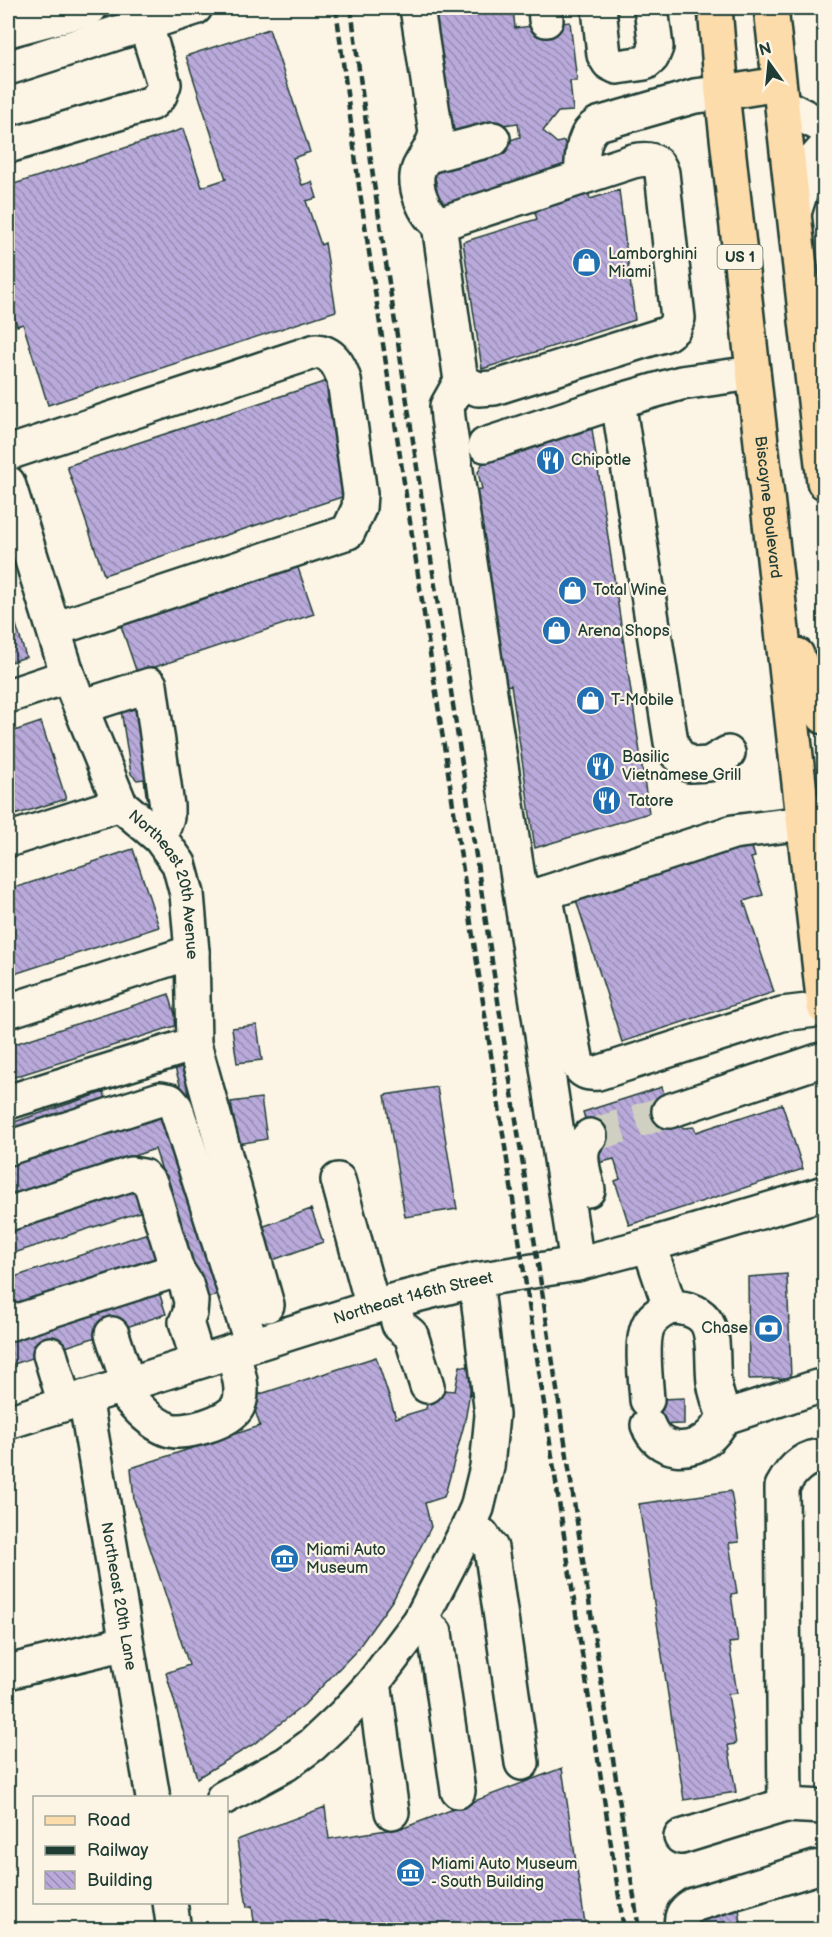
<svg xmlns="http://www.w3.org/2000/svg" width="832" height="1937" viewBox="0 0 832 1937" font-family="'Balsamiq Sans',sans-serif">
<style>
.building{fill:url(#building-back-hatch);stroke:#1f3d34;stroke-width:1.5}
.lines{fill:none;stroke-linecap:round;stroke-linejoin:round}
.minor-tunnel{stroke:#d0d0c2;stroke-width:33;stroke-dasharray:33 16;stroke-linecap:butt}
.minor-casing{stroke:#1f3d34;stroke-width:38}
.major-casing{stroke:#1f3d34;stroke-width:38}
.minor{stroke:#fcf5e5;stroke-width:33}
.major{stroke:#fddcac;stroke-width:33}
.rail{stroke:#1f3d34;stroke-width:4.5;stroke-dasharray:9 4.5;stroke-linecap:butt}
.labels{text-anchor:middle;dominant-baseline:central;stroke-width:4.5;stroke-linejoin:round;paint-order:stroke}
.shield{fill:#fcf5e5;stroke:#617469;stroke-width:1.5}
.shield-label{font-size:15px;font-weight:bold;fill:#1f3d34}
.poi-label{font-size:16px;fill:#1f3d34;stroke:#fcf5e5;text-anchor:start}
.street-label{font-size:16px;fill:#1f3d34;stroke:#fcf5e5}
</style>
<defs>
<pattern id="building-back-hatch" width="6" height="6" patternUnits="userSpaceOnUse" patternTransform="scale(1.5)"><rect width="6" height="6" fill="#b9aadb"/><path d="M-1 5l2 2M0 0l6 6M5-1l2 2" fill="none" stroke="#968cb2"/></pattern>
</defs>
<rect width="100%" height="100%" fill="#fcf5e5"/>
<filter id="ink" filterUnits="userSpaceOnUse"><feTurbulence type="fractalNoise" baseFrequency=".0167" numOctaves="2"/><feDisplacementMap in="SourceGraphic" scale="12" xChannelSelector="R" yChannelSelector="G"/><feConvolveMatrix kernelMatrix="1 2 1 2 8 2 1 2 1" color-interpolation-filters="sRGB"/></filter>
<g filter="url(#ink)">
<path class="building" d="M513 8 515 28 570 22 577 81H570L573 111 558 112 543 131 557 143 564 141 573 170 435 214 427 188 437 185 431 165 520 137 518 123 449 132 436 16Z
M269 29 310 152 293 158 302 185 312 182 317 198 306 201 321 245 325 243 336 311 48 405 23 324 17 326 8 298V186L183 129 202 187 226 179 186 56Z
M585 180 590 199 619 190 635 320 482 369 463 242 537 219 530 197Z
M336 378 342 395 327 400 357 492 104 575 67 466Z
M592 429 649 813 535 848 511 685 500 687 471 490 482 489 478 472 483 462Z
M297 565 314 614 137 673 120 623Z
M8 599 26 657 8 663Z
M145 699 152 801 146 795 144 779 137 780 131 774 120 703Z
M41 722 66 799 8 817V733Z
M750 840 755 857 751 858 763 895 744 901 774 992 622 1042 575 897Z
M133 849 159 927 8 976V890Z
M169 994 178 1025 8 1079V1046Z
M257 1025 262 1060 237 1063 232 1028Z
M187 1065 217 1161 205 1165 175 1068Z
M437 1087 457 1209 405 1217 385 1095Z
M662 1087 673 1125 684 1128 694 1127 696 1132 782 1104 803 1169 629 1225 615 1181 620 1179 614 1159 598 1163 583 1112Z
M104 1092 107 1103 8 1135V1124Z
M261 1098 267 1139 238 1144 231 1102Z
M170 1108 229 1291 204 1299 155 1149 8 1197V1161Z
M137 1189 143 1211 8 1255V1231Z
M311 1209 323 1242 270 1261 259 1228Z
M151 1232 159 1257 8 1306V1279Z
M787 1274 791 1378 749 1379 748 1277Z
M158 1289 166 1314 8 1366V1338Z
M376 1357 396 1418 426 1409 429 1389 455 1391 460 1366 471 1367 470 1391 465 1421 446 1491 444 1497 425 1503 431 1527 394 1598 356 1651 304 1705 254 1744 197 1778 166 1673 189 1665 134 1500 131 1468 260 1426 251 1397Z
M684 1398V1424L640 1425 638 1400Z
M731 1491 739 1542 729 1543 737 1593 731 1594 738 1642 729 1643 737 1693 728 1694 736 1744 728 1745 736 1792 684 1800 639 1504Z
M562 1768 586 1930H255L252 1906 247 1907 237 1840 325 1807 329 1839 406 1827Z
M739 1909 742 1930H697L695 1915Z
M8 1910 12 1925 8 1926Z"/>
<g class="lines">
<path class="minor-tunnel" d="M590 1136 669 1111"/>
<defs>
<g id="minor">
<path d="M417 8 436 133C432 150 426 154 419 168 412 185 424 214 439 224L461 381 447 406 448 418 577 1264"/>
<path d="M545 8 546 20"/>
<path d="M599 8 604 55 609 63 617 67 645 63 652 57 656 47 651 8"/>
<path d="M8 30 90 8"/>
<path d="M8 68 195 8"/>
<path d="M784 106 819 124 824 123"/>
<path d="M8 146 152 103 160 95 164 84 145 23"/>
<path d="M428 156 493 139"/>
<path d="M581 177C583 158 580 136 598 124L695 96 722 93"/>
<path d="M795 210 809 166 824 149"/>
<path d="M439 224 633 161C647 158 657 158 662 173L678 318 674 328 666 334 494 388 478 389 461 381"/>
<path d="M618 401 671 742 676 753 690 765 709 764 728 753"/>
<path d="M485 445 618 401 681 383 753 373"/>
<path d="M8 453 316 351C332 352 340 366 344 380L360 494 359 508 348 532 55 629"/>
<path id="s1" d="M8 483 68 676 120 804 160 838 179 864 187 894 192 952 194 1044 267 1305"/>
<path d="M8 696 68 676"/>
<path d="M81 707 150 685 167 806V817L160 838"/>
<path d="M8 840 120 804"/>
<path d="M545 893 577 1063C582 1072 587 1074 598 1073L782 1014 824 1009"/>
<path d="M523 900 733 832 804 823"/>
<path d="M8 1011 192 952"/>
<path d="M8 1102 194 1044"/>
<path d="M669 1111 824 1059"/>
<path d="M8 1148 160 1099 170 1101 176 1108 252 1345"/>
<path d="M338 1180 373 1307"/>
<path d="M588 1190C584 1172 575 1150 590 1136"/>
<path d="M8 1214 131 1174 143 1176 151 1185 177 1270 186 1284 191 1301 190 1313 186 1322 198 1361"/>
<path d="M649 1245 670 1307C722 1308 710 1344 714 1382 716 1394 720 1406 725 1417L817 1387H824"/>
<path d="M392 1301 399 1325 411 1335 427 1386"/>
<path d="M8 1324 177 1270"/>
<path d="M112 1334 128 1383"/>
<path d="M50 1354 65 1404"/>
<path d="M118 1386C133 1402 147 1421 167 1429 183 1436 230 1422 238 1406 246 1389 236 1367 232 1351"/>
<path id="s2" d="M85 1397 153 1798"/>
<path d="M647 1400C646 1380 639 1336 651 1321 656 1314 663 1311 670 1307"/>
<path id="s3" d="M8 1422 392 1301 476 1280 577 1264 649 1245 824 1193"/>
<path d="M648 1425C658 1453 691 1455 710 1436 716 1431 720 1423 725 1417"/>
<path d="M469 1526 482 1535 491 1548 522 1763"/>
<path d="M420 1621 435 1633 458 1791"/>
<path d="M8 1672 126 1643"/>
<path d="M374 1682 392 1812"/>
<path d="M223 1798 286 1764 312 1745 344 1715 374 1682 420 1621 469 1526 477 1508 487 1467 492 1415 476 1280"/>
<path d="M785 1805 782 1487C791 1470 804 1456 824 1456"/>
<path d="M681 1837 785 1805 824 1807"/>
<path d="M170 1902 174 1930"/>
<path d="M682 1930C680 1917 682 1912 693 1905L815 1868 824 1867"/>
</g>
<g id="major">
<path id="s4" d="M715 8 722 93 824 1007"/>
<path d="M771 8 824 482"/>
<path d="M722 93 779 84"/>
<path d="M797 655 816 704 824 717"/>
</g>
</defs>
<use href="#minor" class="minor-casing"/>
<use href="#major" class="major-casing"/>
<use href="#minor" class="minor"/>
<use href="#major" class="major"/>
<path class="rail" d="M336 8 359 186 624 1930
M351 8 374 184 639 1930"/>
</g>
</g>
<defs>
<symbol id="shop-disc" viewBox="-11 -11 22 22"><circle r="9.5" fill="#1f6fb2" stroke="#fcf5e5"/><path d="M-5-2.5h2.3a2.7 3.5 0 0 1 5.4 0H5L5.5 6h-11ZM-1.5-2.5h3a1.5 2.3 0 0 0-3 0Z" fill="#fff"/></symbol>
<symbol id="restaurant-disc" viewBox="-11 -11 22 22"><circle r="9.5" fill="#1f6fb2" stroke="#fcf5e5"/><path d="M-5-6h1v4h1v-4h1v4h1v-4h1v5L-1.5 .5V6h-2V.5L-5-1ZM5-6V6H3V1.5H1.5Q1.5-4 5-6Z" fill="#fff"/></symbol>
<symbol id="bank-disc" viewBox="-11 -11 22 22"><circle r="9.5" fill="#1f6fb2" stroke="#fcf5e5"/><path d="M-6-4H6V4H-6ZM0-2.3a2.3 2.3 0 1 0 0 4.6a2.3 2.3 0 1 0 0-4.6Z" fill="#fff"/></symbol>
<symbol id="museum-disc" viewBox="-11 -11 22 22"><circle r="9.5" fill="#1f6fb2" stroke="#fcf5e5"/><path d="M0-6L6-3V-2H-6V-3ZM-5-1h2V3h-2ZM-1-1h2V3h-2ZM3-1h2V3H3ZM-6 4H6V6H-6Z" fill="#fff"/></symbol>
</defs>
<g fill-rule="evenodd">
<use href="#shop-disc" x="570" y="246" width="33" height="33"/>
<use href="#restaurant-disc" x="534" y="444" width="33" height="33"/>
<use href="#shop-disc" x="556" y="574" width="33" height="33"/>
<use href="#shop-disc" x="540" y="614" width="33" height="33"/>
<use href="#shop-disc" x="574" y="684" width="33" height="33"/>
<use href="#restaurant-disc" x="584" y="750" width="33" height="33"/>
<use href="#restaurant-disc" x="590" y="784" width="33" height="33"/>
<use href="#bank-disc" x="752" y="1312" width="33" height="33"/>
<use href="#museum-disc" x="268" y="1542" width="33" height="33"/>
<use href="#museum-disc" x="394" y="1856" width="33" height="33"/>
</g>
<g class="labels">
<rect class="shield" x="717.5" y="245" width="45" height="24" rx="4.5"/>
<g class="shield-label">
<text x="740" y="257">US 1</text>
</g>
<g class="poi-label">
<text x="608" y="254">Lamborghini<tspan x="608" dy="18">Miami</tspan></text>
<text x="571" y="460">Chipotle</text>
<text x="593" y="590">Total Wine</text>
<text x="578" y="631">Arena Shops</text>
<text x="611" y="700">T-Mobile</text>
<text x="622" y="757">Basilic<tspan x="622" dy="18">Vietnamese Grill</tspan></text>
<text x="628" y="801">Tatore</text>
<text x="748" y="1328" text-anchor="end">Chase</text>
<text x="306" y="1550">Miami Auto<tspan x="306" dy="18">Museum</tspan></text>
<text x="431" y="1864">Miami Auto Museum<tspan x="431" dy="18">- South Building</tspan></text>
</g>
<g class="street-label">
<text stroke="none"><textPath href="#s4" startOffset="502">Biscayne Boulevard</textPath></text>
<text stroke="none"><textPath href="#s1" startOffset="438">Northeast 20th Avenue</textPath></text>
<text stroke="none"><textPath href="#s3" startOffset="424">Northeast 146th Street</textPath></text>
<text stroke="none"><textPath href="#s2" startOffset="202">Northeast 20th Lane</textPath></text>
</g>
</g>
<rect width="832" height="1937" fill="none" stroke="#fcf5e5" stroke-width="30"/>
<rect x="15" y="15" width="802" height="1907" fill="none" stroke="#1f3d34" stroke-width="2" filter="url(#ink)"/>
<rect x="33" y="1796" width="195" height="108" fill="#fcf5e5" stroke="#a4ab9e" stroke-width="1.5"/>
<rect x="45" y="1816" width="30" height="9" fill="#fddcac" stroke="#a4ab9e" stroke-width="1.5"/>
<text x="87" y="1826" font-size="18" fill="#1f3d34">Road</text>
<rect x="45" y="1846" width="30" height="9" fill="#1f3d34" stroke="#a4ab9e" stroke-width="1.5"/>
<text x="87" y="1856" font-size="18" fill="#1f3d34">Railway</text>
<rect x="45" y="1871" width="30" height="18" fill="url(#building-back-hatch)" stroke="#a4ab9e" stroke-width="1.5"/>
<text x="87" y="1886" font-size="18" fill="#1f3d34">Building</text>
<g transform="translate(769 63) rotate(345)" stroke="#fcf5e5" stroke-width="4.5" paint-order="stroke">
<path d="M0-4.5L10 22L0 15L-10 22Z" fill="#1f3d34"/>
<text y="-9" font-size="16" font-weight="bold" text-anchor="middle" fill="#1f3d34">N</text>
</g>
</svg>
